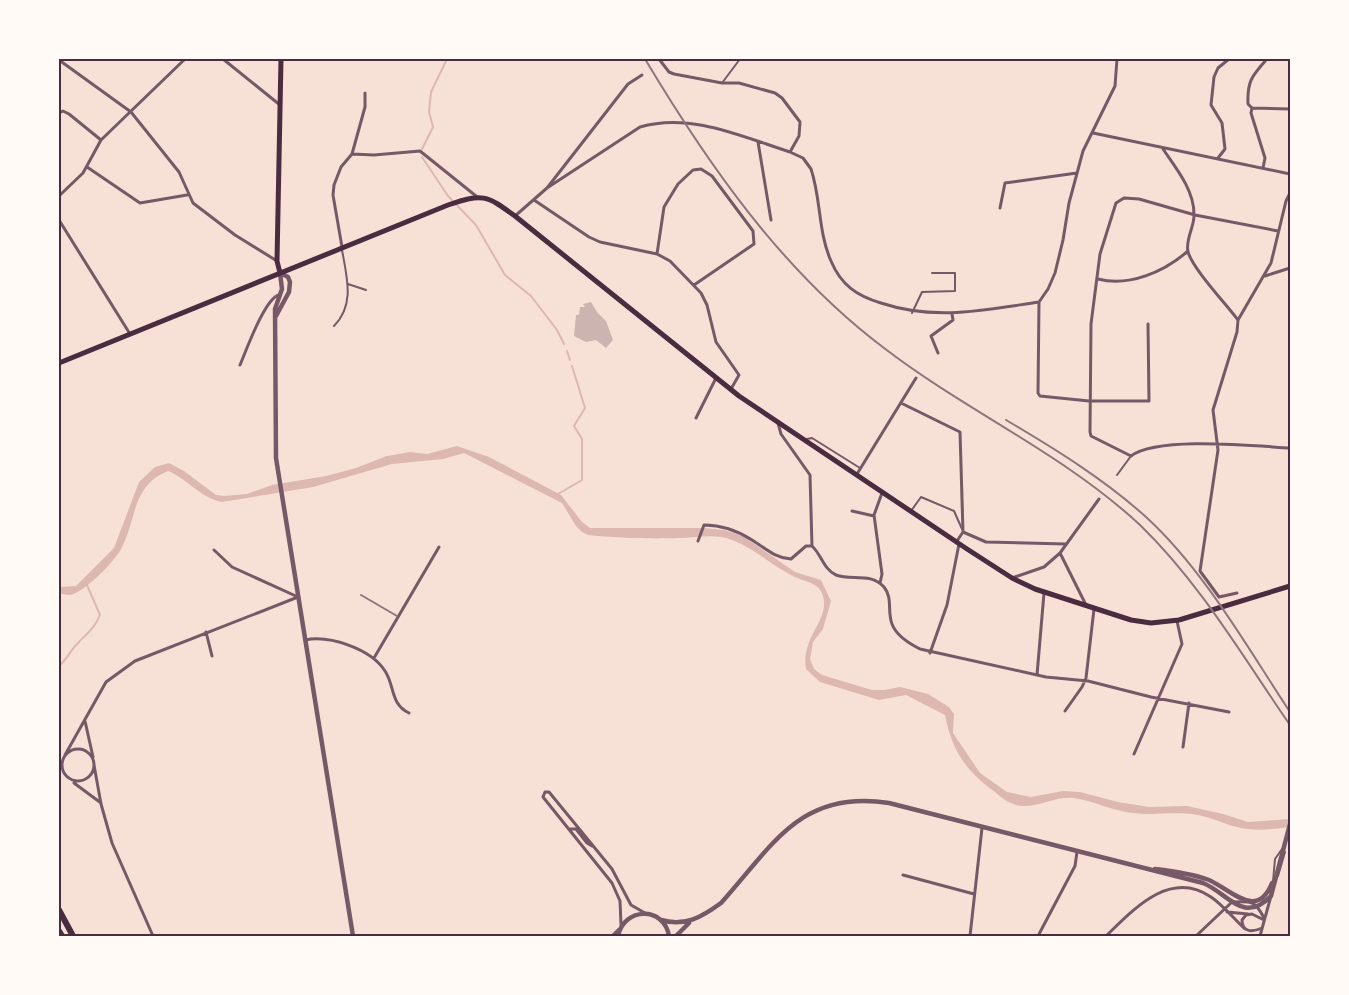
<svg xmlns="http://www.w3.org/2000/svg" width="1349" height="995" viewBox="0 0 1349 995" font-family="Jost,sans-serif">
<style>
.water{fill:#dcb8b0}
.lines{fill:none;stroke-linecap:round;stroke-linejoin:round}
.stream{stroke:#dcb8b0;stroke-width:2}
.building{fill:#ccb4b1}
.service{stroke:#755966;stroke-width:2}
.minor{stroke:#755966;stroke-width:3}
.tertiary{stroke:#755966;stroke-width:4.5}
.secondary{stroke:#4a2c40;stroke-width:5}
.motorway{stroke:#4a2c40;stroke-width:6}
.rail{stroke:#8f747c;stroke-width:2}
.neatline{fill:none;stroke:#4a2c40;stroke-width:2}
</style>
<rect width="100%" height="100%" fill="#f7e1d7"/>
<path class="water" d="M457 446 489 457 561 495 582 522 590 528H703L724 530 743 536 795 572 821 580 831 601 823 629 813 642 810 659 814 669 822 675 872 690H884L900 687 928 694 949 707 954 714 953 733 980 773 1007 792 1031 797 1063 791 1080 792 1118 802 1149 807 1187 806 1223 814 1248 822 1290 819V827C1274 829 1254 832 1237 827 1224 824 1211 817 1197 815 1176 811 1155 816 1133 813 1113 811 1094 801 1074 798 1053 795 1030 813 1011 803 1005 801 1000 796 995 792 966 771 952 751 945 715L906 695 879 700 820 682 806 669C801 639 826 623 824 601 822 581 805 583 791 575 771 565 754 548 732 540 716 533 697 538 679 538 652 539 616 538 588 535L582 532 576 526 562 503 464 453 443 459 392 464 313 487 222 502C200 498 188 479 168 471 131 486 137 520 121 549 114 562 85 592 70 595 67 595 62 594 59 593V587L76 586 114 548 139 482 155 467 169 463 184 471 216 495 224 496 247 494 272 485 326 476 356 468 387 456 410 452 427 454Z"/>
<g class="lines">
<path class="stream" d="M422 149 433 127 429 112 431 92 447 59
M422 157 448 196 476 225 505 275 531 296 557 330 564 344
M567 351 570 360
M558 494 582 480V439L574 426 585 408 572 366
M59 666C68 658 70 651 77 644 86 634 95 628 100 615L87 585"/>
</g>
<path class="building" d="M591 302 597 312 606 321 613 340 606 348 596 340 586 342 574 336 576 315H579L580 307H585L583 304Z"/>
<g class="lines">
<path class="service" d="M722 83 740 59
M348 284 366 290
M912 313 922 292 955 291V273H932
M334 326C355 305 347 278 342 250
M807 439 812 438 860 468
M1117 475 1131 456
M911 511 921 497 954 511 962 529
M1278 876 1285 852
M1273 881 1275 859 1282 849"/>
<path class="minor" d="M223 59 280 105
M659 59 669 72 674 74 722 83H739L775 93 782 98 800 122 799 136 790 152 803 158 811 169C821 198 818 232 831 261 841 285 857 296 881 303 935 321 984 310 1039 302
M1117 59 1115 86 1083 151 1069 203 1063 240 1055 273 1048 289 1039 302 1038 393 1040 396 1089 401H1149L1148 324
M59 60 131 112 179 172 193 203 235 235 277 261
M1252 108 1290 109
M59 113 63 111 69 114 101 140
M1093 133 1290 174
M758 142 771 220
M1163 149C1176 168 1194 190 1194 214 1195 226 1185 239 1188 252 1193 269 1226 304 1238 320L1237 332 1213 410 1218 450 1200 571 1219 597 1237 593
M352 154 374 155 420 151 476 196
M1218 158 1225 149 1222 123 1211 105 1214 77 1218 68 1229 59
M87 167 140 203 187 195
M1263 168 1265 158 1251 113 1252 108 1248 104C1247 81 1252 76 1267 59
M547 188 640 127C690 112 743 137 790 152
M59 196 83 173 101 140 185 59
M534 200 589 237 600 242 657 254 670 261 701 293 707 305 716 342 739 375 731 389
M1000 208 1005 183 1077 173
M515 216 547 188 628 84 642 75
M59 220 130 334
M1278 231 1195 215 1139 199 1124 198 1116 203 1100 254 1091 324 1090 432 1091 436 1131 456C1158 436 1254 446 1290 448
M342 247 333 195 334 185 341 167 352 154 365 107V93
M657 254 664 207 678 184 693 170 701 169 712 176 753 231 754 244 694 285
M1265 276 1290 268
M1098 279C1129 287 1164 272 1188 251
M1238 320 1271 263 1286 201 1290 193
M938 353 931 336 953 320 952 314
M240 365C246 351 265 298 279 295
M901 403 960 432 963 532
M696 418 716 378
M778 423 781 434 810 475 812 546
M857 474 916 378
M852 511 874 516
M963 532 986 542 1066 544
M698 541 704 525C720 525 738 531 752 540 765 548 775 558 791 559L806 546H812
M957 541 963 532
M812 546C821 554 824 570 836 575 851 581 871 572 884 587 893 598 887 611 892 624 896 635 910 644 920 649L1046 677 1088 681 1151 697 1229 712
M214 550 232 567 298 597
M1060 553 1086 605
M1012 578 1044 567 1060 553 1099 499
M880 583 882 574 874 515 882 493
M206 632 212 656
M305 640C330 635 371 649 385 671 395 686 390 704 409 713
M930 653 947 605 959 544
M374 658 439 547
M1037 675 1044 593
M1065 711 1082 687 1086 678 1094 609
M85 721 93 757
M1183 747 1189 703
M62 765a16 16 0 1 1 32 0a16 16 0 1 1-32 0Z
M1134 754 1182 644 1177 621
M65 755 106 682 135 661 298 597
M94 765 101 804 112 843 153 936
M74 783 101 803
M569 829H576L587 843 592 846
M903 875 974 894
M1227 912 1248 914
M621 925 620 901 612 883 543 797 545 792H549L612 869 631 905 645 913
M1262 928C1253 932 1242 933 1242 920L1246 915 1252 914 1264 920
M970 936 982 828
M1038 936 1075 866 1077 852
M1106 936C1134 909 1170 869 1211 897 1223 905 1234 919 1245 929
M1196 936 1232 902C1251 901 1255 900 1264 918
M1260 936 1271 896"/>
<path class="tertiary" d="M276 316 289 292 290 282 288 277 280 273 282 289 275 309 276 458 353 936
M1155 869C1172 871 1193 874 1209 880 1230 889 1257 921 1272 883
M661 920C685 927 702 917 721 903 773 845 801 789 889 803L1203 883C1228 893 1243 925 1271 896L1290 824
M613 936 619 930
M618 936C624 907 664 906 669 936
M676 936 689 923"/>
<path class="secondary" d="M280 273 277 261 281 59
M59 363 448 205C483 193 486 195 515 216L739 396 967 549 1012 578 1035 589 1131 620 1151 623 1179 620 1290 586"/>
<path class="motorway" d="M59 910 73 936
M59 931 62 936"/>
<path class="rail" d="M645 59C709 166 783 272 884 348 966 411 1064 454 1140 525 1200 583 1243 657 1290 725
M1006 420C1055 449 1104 479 1146 517 1204 570 1247 647 1290 712
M361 595 397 616"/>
</g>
<rect width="1349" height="995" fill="none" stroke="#fffaf5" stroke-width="120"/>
<rect x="60" y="60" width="1229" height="875" class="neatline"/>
</svg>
